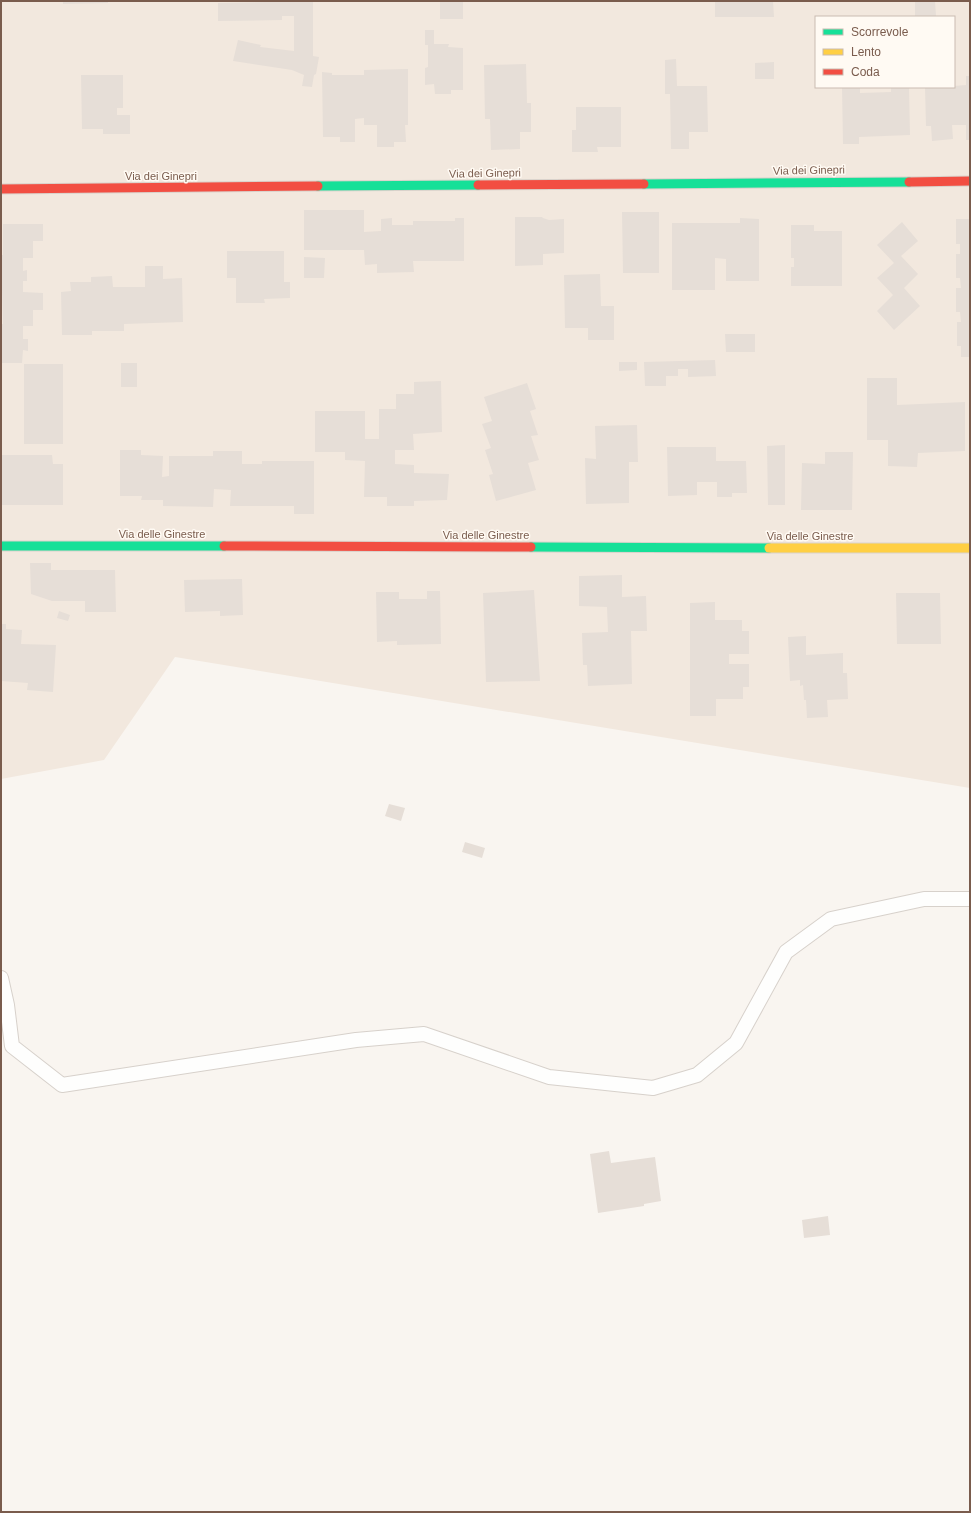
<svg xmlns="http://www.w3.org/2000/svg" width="971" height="1513" viewBox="0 0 971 1513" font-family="Arial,sans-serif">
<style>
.residential{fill:#f2e8de;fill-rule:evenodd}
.building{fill:#e6ded7}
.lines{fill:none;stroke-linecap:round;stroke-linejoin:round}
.lane-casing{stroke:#d7d1cb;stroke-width:16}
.fast-casing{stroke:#d9d2cb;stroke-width:11}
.slow-casing{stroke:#d9d2cb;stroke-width:11}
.jam-casing{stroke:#d9d2cb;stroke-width:11}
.lane{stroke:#fefefd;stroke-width:14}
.fast{stroke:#16e098;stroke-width:9}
.slow{stroke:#ffcf43;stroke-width:9}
.jam{stroke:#f24e42;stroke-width:9}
.labels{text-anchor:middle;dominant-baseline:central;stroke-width:3;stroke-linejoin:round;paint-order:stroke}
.street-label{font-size:11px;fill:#7a5c4d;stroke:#fffaf3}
</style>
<rect width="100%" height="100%" fill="#f9f5f0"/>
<path class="residential" d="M1 1H970V788L175 657 104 760 1 779ZM816 17H954V87H816Z"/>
<path class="building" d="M63 1H108V3L63 4Z
M313 1V56L319 57 316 74 314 75 312 87 302 86 304 75 292 70 233 61 238 40 261 45 260 47 294 51V16H282V20L218 21V3Z
M440 1H463V19H440Z
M715 1H773L774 17H715Z
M915 1H935L936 16H915Z
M425 30H434V44H449L448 47 463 48V90H451V94H435L434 84 425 85V68L428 67V45H425Z
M676 59 677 86H707L708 132H689V149H671L670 94H665V60Z
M774 62V79H755V63Z
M526 64 527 103H531V132H520V149L491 150 490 119H485L484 65Z
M408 69V125H405L406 142H394V147H377V125H364V118L355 119V142H340V137H323L322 72 332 73V75H364V70Z
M81 75H123V108H117V115H130V134H103V129H82Z
M966 76H970V140H966V125H952L953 139 932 141 931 126H926L925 87H954V86L966 85Z
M842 87H860V93L891 92V87H909L910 135 859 137V144H843Z
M576 107H621V147H597L598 152H572V130H576Z
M304 210H364V232L381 231V219L392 218V225H413V221H455V218H464V261H413L414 272 377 273V264L365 265 364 250H304Z
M622 212H659V273H623Z
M515 217H542L543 218 549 220 564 219V253L543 254V265L515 266Z
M740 218 759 219V281H726V259L715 258V290H672V223H740Z
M956 219H970V357H961V346H957V322H961L960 312H956V288H961L960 278H956V254H960V244H956Z
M902 222 918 241 901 256 918 274 904 288 920 306 894 330 877 311 893 295 877 278 894 263 877 245Z
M3 224H43V241H33V258H23V271L27 270V281H23V292L43 293V310H33V326H23V339H28V351L23 350 22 363H1V324H3L1 255H3Z
M791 225H814V231H842V286H791V267H794V258H791Z
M227 251H284V282H290V298L264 299 265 303H236V278H227Z
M304 257 325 258 324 278H304Z
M145 266H163V279L182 278 183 322 124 324V331H92V335H62L61 292 71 291 70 282H91V277L112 276 113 287H145Z
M600 274 601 306H614V340H588V328H565L564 275Z
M725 334H755V352H726Z
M715 360 716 376 688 377V369H678V376H666V386H645L644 362Z
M619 362H637V370L619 371Z
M121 363H137V387H121Z
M24 364H63V444H24Z
M867 378H897V405L965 402V451L918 453 917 467 888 466V440H867Z
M441 381 442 432 413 434 414 450H395V464L414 465V473L449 474 447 500 414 501V506H387V497H364L365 461 345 460V452H315V411H365V439H379V409H396V394H414V382Z
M527 383 536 409 530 411 538 435 531 436 539 460 528 463 536 490 496 501 489 475 493 474 485 450 491 448 482 424 492 421 484 397Z
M637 425 638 462H629V503L586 504 585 458 596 459 595 426Z
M785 445V505H768L767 446Z
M667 447H716V461H746L747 493H732V497H717V482H697V495L668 496Z
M120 450H141V455L163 456 162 477 169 476V456H213V451H242V464H262V461H314V514H294V506H230L231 490 214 489 213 507 163 506V500H141L142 496H120Z
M825 452H853L852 510H801L802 463 825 464Z
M1 455H52L53 464H63V505H1Z
M30 563H51V570H115L116 612H85V601H52L31 594Z
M622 575V597L646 596 647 631H631L632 684 588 686 587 665H583L582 633 608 632 607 607 579 606V576Z
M242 579 243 615 220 616V611L185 612 184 580Z
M534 590 540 681 486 682 483 593Z
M427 591H440L441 644 397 645V641L377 642 376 592H399V599H427Z
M896 593H940L941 644H897Z
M715 602V620H742V631H749V654H729V664H749V687H743V699H716V716H690V603Z
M59 611 70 615 68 621 57 618Z
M1 624H6V629L22 630 21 644 56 645 53 692 27 690 28 683 1 681Z
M806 636V655L843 653V673H847L848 699 827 700 828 717 807 718 806 700H804L803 685 800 686V680L790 681 788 637Z
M389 804 405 808 401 821 385 816Z
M465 842 485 848 482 858 462 852Z
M609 1151 611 1163 655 1157 661 1201 644 1204V1206L598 1213 590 1154Z
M828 1216 830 1235 804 1238 802 1220Z"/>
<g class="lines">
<defs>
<path id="lane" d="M1 978 7 1005 12 1046 62 1085 356 1040 424 1034 549 1077 653 1088 697 1075 736 1043 786 952 831 919 924 899H970"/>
<path id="fast" d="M644 184 909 182
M318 186 478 185
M1 546H224
M531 547 769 548"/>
<path id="slow" d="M769 548H970"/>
<path id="jam" d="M909 182 970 181
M478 185 644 184
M1 189 318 186
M224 546 531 547"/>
</defs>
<use href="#lane" class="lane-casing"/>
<use href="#fast" class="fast-casing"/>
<use href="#slow" class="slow-casing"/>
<use href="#jam" class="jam-casing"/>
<use href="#lane" class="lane"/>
<use href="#fast" class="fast"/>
<use href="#slow" class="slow"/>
<use href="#jam" class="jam"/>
</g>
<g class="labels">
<g class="street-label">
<text transform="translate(809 170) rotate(-1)">Via dei Ginepri</text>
<text transform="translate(485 173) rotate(-1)">Via dei Ginepri</text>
<text x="161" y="176">Via dei Ginepri</text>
<text x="162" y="534">Via delle Ginestre</text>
<text x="486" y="535">Via delle Ginestre</text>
<text x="810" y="536">Via delle Ginestre</text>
</g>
</g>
<rect width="971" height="1513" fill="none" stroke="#7a5c4d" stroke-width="4"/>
<rect x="815" y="16" width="140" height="72" fill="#fffaf3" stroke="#cabbb1"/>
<rect x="823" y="29" width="20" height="6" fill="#16e098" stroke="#cabbb1"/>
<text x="851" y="36" font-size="12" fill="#7a5c4d">Scorrevole</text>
<rect x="823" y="49" width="20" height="6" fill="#ffcf43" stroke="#cabbb1"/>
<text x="851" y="56" font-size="12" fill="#7a5c4d">Lento</text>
<rect x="823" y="69" width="20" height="6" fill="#f24e42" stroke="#cabbb1"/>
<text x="851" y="76" font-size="12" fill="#7a5c4d">Coda</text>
</svg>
